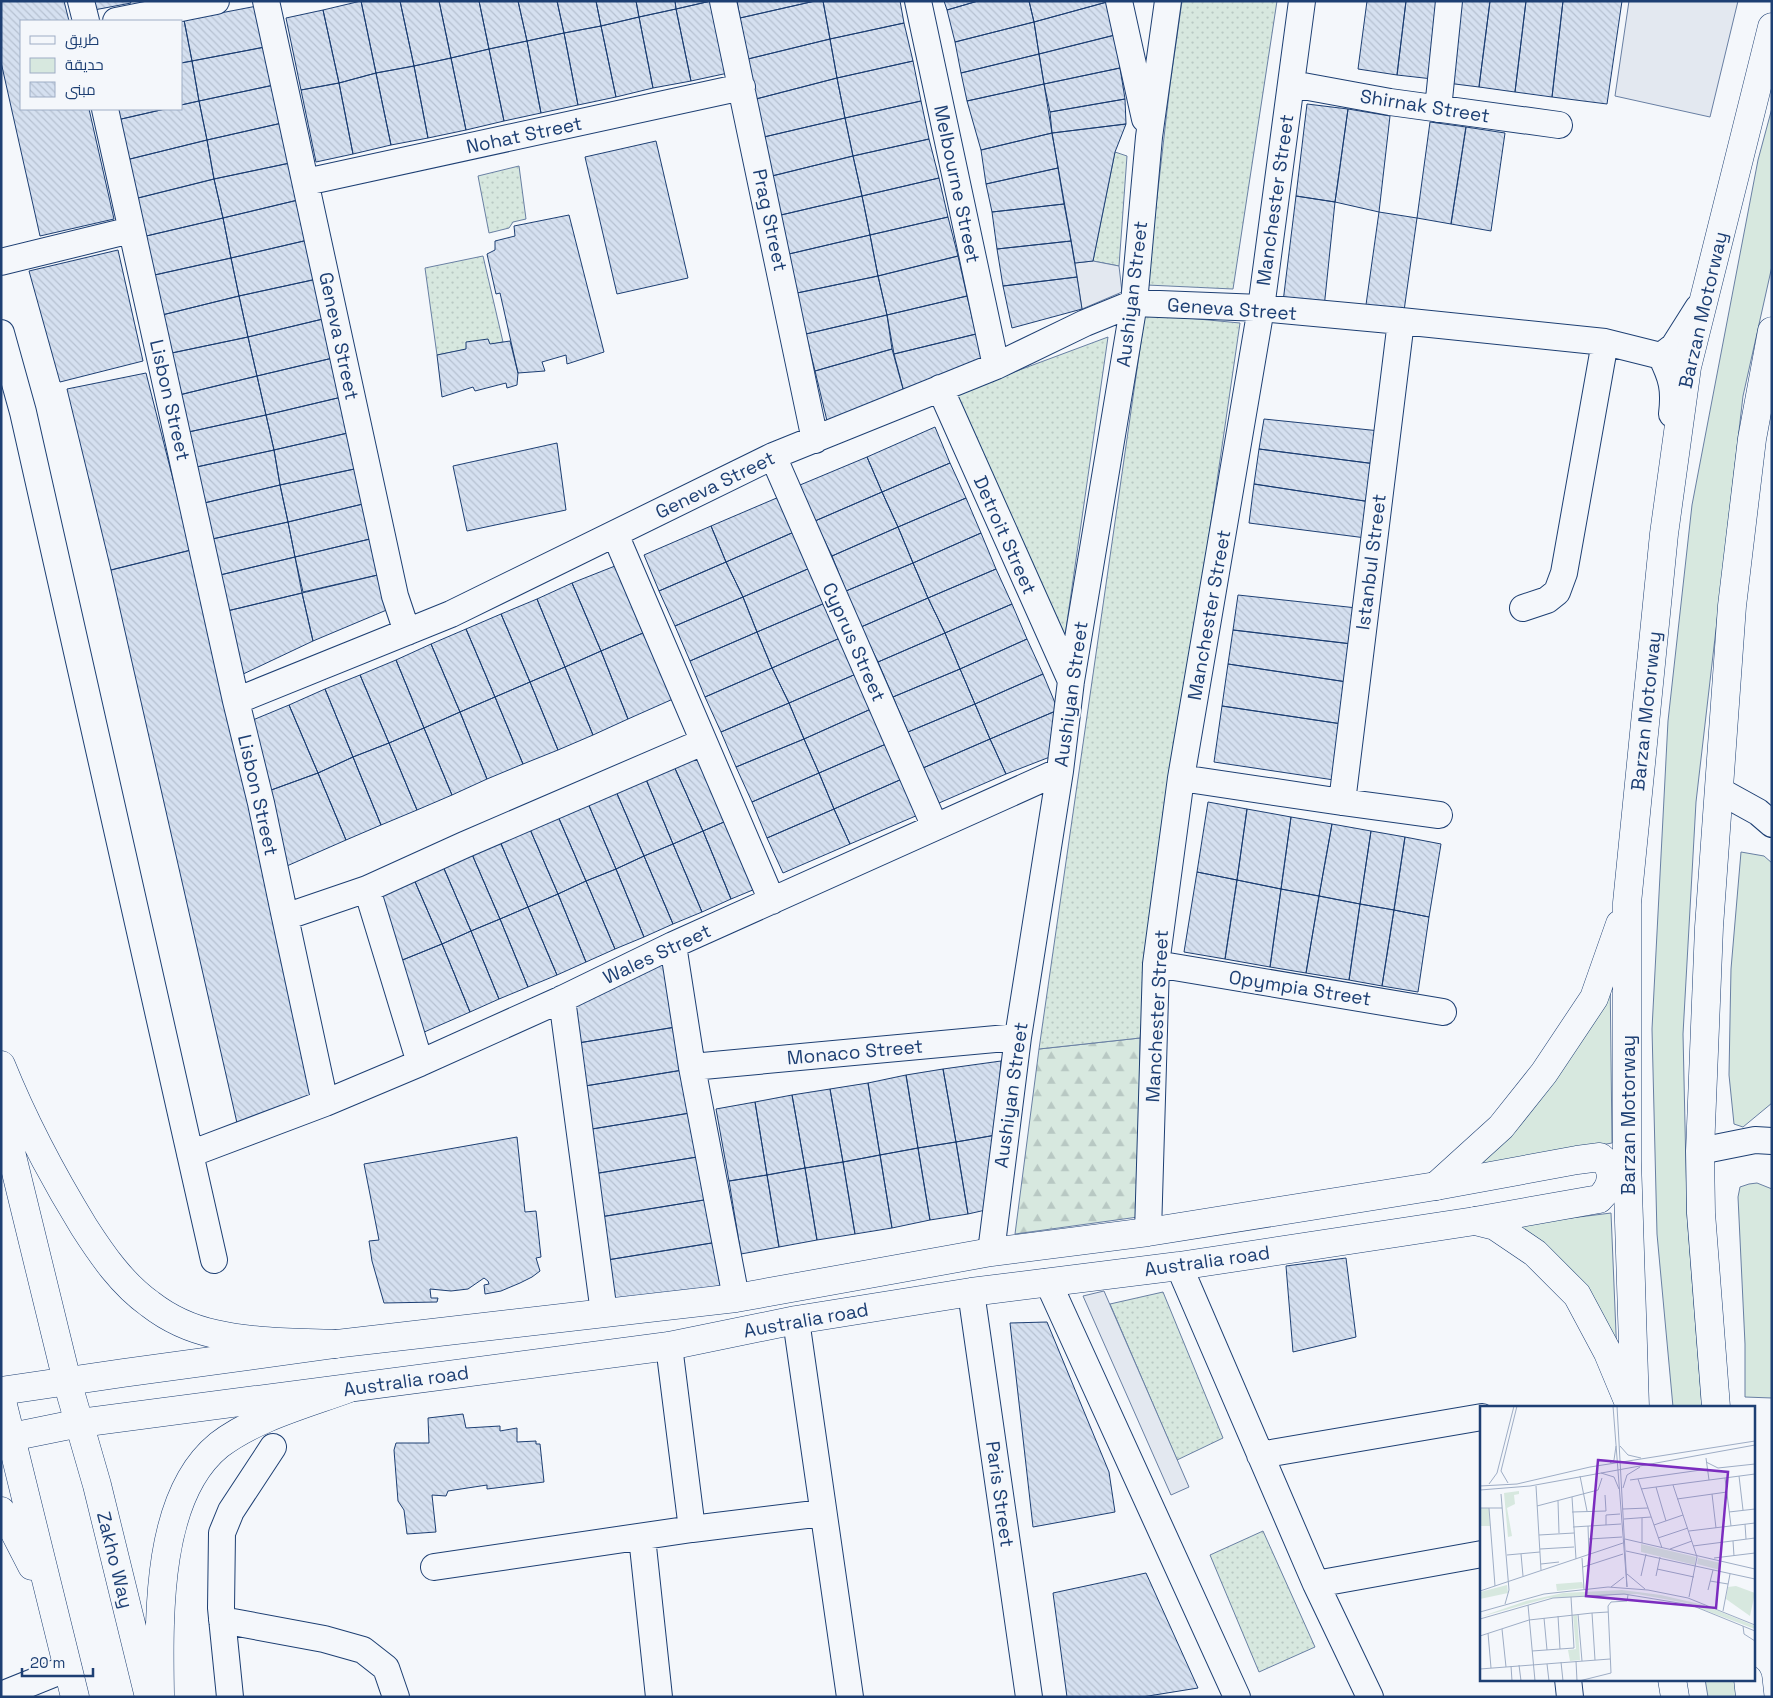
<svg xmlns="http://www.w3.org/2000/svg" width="1773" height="1698" viewBox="0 0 1773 1698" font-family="'Space Grotesk',Cairo,sans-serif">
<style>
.green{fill:#d7e8df;stroke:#687fa3}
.forest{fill:url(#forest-firs);stroke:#687fa3}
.garden{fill:url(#garden-dots);stroke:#687fa3}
.parking{fill:#e3e8f0;stroke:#687fa3}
.building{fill:url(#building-back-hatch);stroke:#1d3f73}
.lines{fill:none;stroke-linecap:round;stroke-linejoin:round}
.minor-casing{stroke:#1d3f73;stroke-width:28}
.major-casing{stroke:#1d3f73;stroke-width:29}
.highway-casing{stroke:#1d3f73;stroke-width:29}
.minor{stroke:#f4f7fb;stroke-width:26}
.major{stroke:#f4f7fb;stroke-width:28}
.highway{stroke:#f4f7fb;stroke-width:28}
.labels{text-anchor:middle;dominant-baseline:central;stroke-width:4;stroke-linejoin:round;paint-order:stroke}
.street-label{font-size:19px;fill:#1d3f73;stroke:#f4f7fb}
.inset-road{fill:none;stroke:#9eadc5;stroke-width:1}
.view{fill:#7b2cbf;fill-opacity:0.15;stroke:#7b2cbf;stroke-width:2.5}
.inset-edge{fill:none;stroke:#1d3f73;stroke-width:2.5}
</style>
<defs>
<pattern id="forest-firs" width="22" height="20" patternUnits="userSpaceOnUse" patternTransform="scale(1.25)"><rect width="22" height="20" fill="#d7e8df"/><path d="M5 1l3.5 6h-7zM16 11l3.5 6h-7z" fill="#b8c8c3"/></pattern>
<pattern id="garden-dots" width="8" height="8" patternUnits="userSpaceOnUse" patternTransform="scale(1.25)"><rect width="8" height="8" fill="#d7e8df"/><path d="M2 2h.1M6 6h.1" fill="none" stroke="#b8c8c3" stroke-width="1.8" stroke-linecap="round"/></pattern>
<pattern id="building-back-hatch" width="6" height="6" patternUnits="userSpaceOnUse" patternTransform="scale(1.25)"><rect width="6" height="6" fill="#d5e0f0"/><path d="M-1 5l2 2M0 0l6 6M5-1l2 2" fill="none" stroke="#b6c1d1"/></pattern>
</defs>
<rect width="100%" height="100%" fill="#f4f7fb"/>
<path class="green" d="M1772 108V266L1743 396 1696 802 1683 1034 1687 1215 1702 1407H1673L1657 1234 1652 1029 1668 721 1692 505 1758 160Z
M1741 852 1764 856 1772 863V1103L1743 1127 1734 1124 1729 1075 1730 1020 1731 969Z
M1610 969 1612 1143 1466 1169Z
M1757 1183 1772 1189V1398L1745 1397V1344L1738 1197 1740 1187 1749 1184Z
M1611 1213 1617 1357 1507 1226Z
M1705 1679H1738L1741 1697H1708Z"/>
<path class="forest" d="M1140 1038 1138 1217 1015 1234 1039 1049Z"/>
<path class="garden" d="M1182 1H1277L1233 289 1147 285 1170 85Z
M1115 152 1127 156 1119 266 1093 261Z
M519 166 526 219 513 222 509 228 489 233 478 176Z
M483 256 503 342 437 355 425 268Z
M1145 314 1240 323 1150 941 1140 1038 1039 1049Z
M1108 337 1065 636 955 394Z
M1163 1292 1223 1438 1177 1460 1110 1304Z
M1263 1531 1315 1647 1259 1672 1210 1555Z"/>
<path class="parking" d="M1629 1H1738L1710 117 1615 96Z
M1093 261 1119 266 1122 292 1082 309 1075 263Z
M1104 1291 1189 1487 1171 1495 1083 1296Z"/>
<path class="building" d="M1 1H64L69 21H21V109H89L114 219 40 236 1 62Z
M92 1H130L131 3 94 10Z
M361 1H400L414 66 376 73Z
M361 1 376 73 339 83 323 10Z
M400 1H439L451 58 414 66Z
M439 1H479L489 49 451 58Z
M479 1H518L527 41 489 49Z
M518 1H557L564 33 527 41Z
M557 1H596L601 26 564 33Z
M596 1H636L639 17 601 26Z
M636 1H675L676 9 639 17Z
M675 1H711L676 9Z
M711 1 728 73 691 81 676 9Z
M737 1H815L740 18Z
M815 1H823L830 39 748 59 740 18Z
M823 1H900L904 23 830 39Z
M944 1H978L947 10Z
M978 1H1029L1034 22 955 42 947 10Z
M1029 1H1106L1107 2 1034 22Z
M1367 1H1406L1397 75 1358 69Z
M1406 1H1443L1433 79 1397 75Z
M1456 1H1490L1479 87 1447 83Z
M1490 1H1526L1515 92 1479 87Z
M1526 1H1563L1552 97 1515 92Z
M1563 1H1622L1607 104 1552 97Z
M1107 2 1115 35 1039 54 1034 22Z
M257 6 265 47 192 61 184 20Z
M676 9 691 81 653 88 639 17Z
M323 10 339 83 301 90 286 18Z
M639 17 653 88 616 97 601 26Z
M184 20 192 61 181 63V21Z
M1034 22 1039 54 961 73 955 42Z
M904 23 913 61 837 78 830 39Z
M601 26 616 97 578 105 564 33Z
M564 33 578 105 541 113 527 41Z
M1115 35 1120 68 1044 84 1039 54Z
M830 39 837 78 756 99 748 59Z
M527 41 541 113 504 121 489 49Z
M265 47 274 85 199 101 192 61Z
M489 49 504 121 466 130 451 58Z
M1039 54 1044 84 967 101 961 73Z
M451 58 466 130 428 138 414 66Z
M192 61 199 101 181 105V63Z
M913 61 921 101 845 118 837 78Z
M414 66 428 138 391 145 376 73Z
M1120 68 1125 99 1050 112 1044 84Z
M376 73 391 145 353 154 339 83Z
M837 78 845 118 764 137 756 99Z
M339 83 353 154 316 162 301 90Z
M1044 84 1052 133 981 150 967 101Z
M274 85 282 123 207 140 199 101Z
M1125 99 1126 124 1052 133 1050 112Z
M199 101 207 140 126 160 117 120 165 109H181V105Z
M921 101 929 139 853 156 845 118Z
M1307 104 1348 109 1335 202 1296 196Z
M115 109H165L117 120Z
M1348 109 1390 116 1379 212 1335 202Z
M845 118 853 156 772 176 764 137Z
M1430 122 1466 127 1451 224 1417 218Z
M282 123 290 163 214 179 207 140Z
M1126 124 1115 152 1093 261 1075 263 1052 133Z
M1466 127 1505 133 1491 231 1451 224Z
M1052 133 1058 168 986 184 981 150Z
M929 139 939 178 862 196 853 156Z
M207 140 214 179 134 199 126 160Z
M656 141 688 278 617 294 585 157Z
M853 156 862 196 781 215 772 176Z
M290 163 298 200 223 218 214 179Z
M1058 168 1064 204 992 212 986 184Z
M939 178 948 217 870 235 862 196Z
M214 179 223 218 142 237 134 199Z
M862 196 870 235 789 254 781 215Z
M1296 196 1335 202 1324 308 1283 302Z
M298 200 308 240 231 258 223 218Z
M1064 204 1071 241 997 249 992 212Z
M1379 212 1417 218 1403 318 1365 312Z
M569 215 604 352 567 364 566 355 542 362 545 371 518 373 500 293 496 294 487 254 495 250V241L515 236 514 226Z
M948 217 958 256 878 276 870 235Z
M223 218 231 258 150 276 142 237Z
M870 235 878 276 797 293 789 254Z
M308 240 317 279 239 296 231 258Z
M1071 241 1077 277 1003 286 997 249Z
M118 250 143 361 60 382 29 271Z
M958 256 967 296 887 315 878 276Z
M231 258 239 296 158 316 150 276Z
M878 276 887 315 806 334 797 293Z
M1077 277 1082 309 1012 328 1003 286Z
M317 279 327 318 248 337 239 296Z
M239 296 248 337 167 354 158 316Z
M967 296 976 334 894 354 887 315Z
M887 315 892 349 815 371 806 334Z
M327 318 337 357 257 376 248 337Z
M976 334 985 367 905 396 894 354Z
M248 337 257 376 175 396 167 354Z
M488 339 490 344 510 341 518 373 517 385 507 388 506 383 475 391 473 387 442 397 437 355 466 349V342Z
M892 349 905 396 828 425 815 371Z
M337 357 346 396 266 415 257 376Z
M146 373 191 550 111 570 67 389Z
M257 376 266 415 184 433 175 396Z
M346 396 352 432 274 450 266 415Z
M266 415 274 450 192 468 184 433Z
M1264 419 1380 431 1376 464 1259 449Z
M935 427 950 463 882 492 867 457Z
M352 432 359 468 280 485 274 450Z
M557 443 566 510 467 531 453 466Z
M1259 449 1376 464 1371 502 1254 484Z
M274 450 280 485 200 504 192 468Z
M867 457 882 492 815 521 800 485Z
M950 463 966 498 898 527 882 492Z
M359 468 367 503 288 522 280 485Z
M1254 484 1371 502 1366 538 1249 523Z
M280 485 288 522 208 540 200 504Z
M882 492 898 527 832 556 815 521Z
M779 497 794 532 726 562 711 526Z
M966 498 981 533 913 563 898 527Z
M367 503 374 538 295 557 288 522Z
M288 522 295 557 216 576 208 540Z
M711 526 726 562 659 591 644 555Z
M898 527 913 563 846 591 832 556Z
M794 532 810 568 743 597 726 562Z
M981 533 996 569 928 598 913 563Z
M374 538 382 574 303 592 295 557Z
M191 550 318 1099 237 1123 111 570Z
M295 557 302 593 223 612 216 576Z
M726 562 743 597 675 626 659 591Z
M913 563 928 598 861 627 846 591Z
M615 566 643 633 601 651 572 583Z
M810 568 825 603 757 632 743 597Z
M996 569 1012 604 945 633 928 598Z
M382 574 389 609 313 641 302 593Z
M572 583 601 651 565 667 537 599Z
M302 593 313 641 239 676 223 612Z
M1238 595 1357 608 1352 644 1233 630Z
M743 597 757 632 690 661 675 626Z
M928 598 945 633 878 662 861 627Z
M537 599 565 667 530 682 501 614Z
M825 603 840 638 772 668 757 632Z
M1012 604 1027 639 960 669 945 633Z
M501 614 530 682 495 697 466 629Z
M466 629 495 697 460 712 431 644Z
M1233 630 1352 644 1347 682 1228 664Z
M757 632 772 668 705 697 690 661Z
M643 633 673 699 628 719 601 651Z
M945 633 960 669 893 697 878 662Z
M840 638 856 674 789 703 772 668Z
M1027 639 1043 674 975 704 960 669Z
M431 644 460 712 424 728 396 660Z
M601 651 628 719 593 735 565 667Z
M396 660 424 728 389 743 360 675Z
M1228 664 1347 682 1342 724 1222 706Z
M565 667 593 735 558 750 530 682Z
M772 668 789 703 721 732 705 697Z
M960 669 975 704 908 732 893 697Z
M856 674 871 709 804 739 789 703Z
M1043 674 1058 710 990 739 975 704Z
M360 675 389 743 353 757 325 689Z
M530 682 558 750 523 764 495 697Z
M325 689 353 757 318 773 289 705Z
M495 697 523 764 487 779 460 712Z
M789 703 804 739 736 767 721 732Z
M975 704 990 739 923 768 908 732Z
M289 705 318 773 263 793 248 722Z
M1222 706 1342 724 1334 780 1214 762Z
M871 709 886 744 819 773 804 739Z
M1058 710 1055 755 1006 774 990 739Z
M460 712 487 779 452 795 424 728Z
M424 728 452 795 417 810 389 743Z
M804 739 819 773 752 802 736 767Z
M990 739 1006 774 939 803 923 768Z
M389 743 417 810 381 825 353 757Z
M886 744 902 779 834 809 819 773Z
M703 751 731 819 703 831 673 764Z
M353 757 381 825 346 840 318 773Z
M673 764 703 831 673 844 645 777Z
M318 773 346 840 280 869 263 793Z
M819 773 834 809 767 838 752 802Z
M645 777 673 844 644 856 615 789Z
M902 779 918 815 850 844 834 809Z
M615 789 644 856 616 869 587 801Z
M587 801 616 869 586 881 557 814Z
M1208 802 1247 809 1237 880 1197 872Z
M834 809 850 844 783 873 767 838Z
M1247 809 1291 817 1281 889 1237 880Z
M557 814 586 881 558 894 529 827Z
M1291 817 1332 824 1319 896 1281 889Z
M731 819 760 887 731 899 703 831Z
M1332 824 1371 831 1360 904 1319 896Z
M529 827 558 894 528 907 499 839Z
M703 831 731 899 702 912 673 844Z
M1371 831 1405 837 1394 910 1360 904Z
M1405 837 1441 844 1429 917 1394 910Z
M499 839 528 907 500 919 471 852Z
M673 844 702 912 673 924 644 856Z
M471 852 500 919 471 931 442 864Z
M644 856 673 924 644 937 616 869Z
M442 864 471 931 442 944 413 877Z
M616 869 644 937 615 949 586 881Z
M1197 872 1237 880 1225 959 1184 952Z
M413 877 442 944 400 961 378 893Z
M1237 880 1281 889 1270 967 1225 959Z
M586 881 615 949 586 962 558 894Z
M1281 889 1319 896 1306 973 1270 967Z
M558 894 586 962 557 975 528 907Z
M1319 896 1360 904 1349 980 1306 973Z
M1360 904 1394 910 1382 986 1349 980Z
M528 907 557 975 528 987 500 919Z
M1394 910 1429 917 1418 992 1382 986Z
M500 919 528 987 499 999 471 931Z
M471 931 499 999 470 1012 442 944Z
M442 944 470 1012 422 1033 400 961Z
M671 958 682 1026 572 1044 565 1000Z
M682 1026 689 1069 579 1087 572 1044Z
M1001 1061 996 1135 956 1142 943 1069Z
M689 1069 696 1112 586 1130 579 1087Z
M943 1069 956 1142 918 1148 906 1075Z
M906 1075 918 1148 880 1155 868 1083Z
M868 1083 880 1155 843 1162 830 1089Z
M830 1089 843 1162 805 1168 792 1095Z
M792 1095 805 1168 767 1175 755 1102Z
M755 1102 767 1175 729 1181 716 1109Z
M696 1112 703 1156 593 1174 586 1130Z
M996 1135 990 1209 968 1214 956 1142Z
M517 1137 525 1212 536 1211 541 1257 536 1258 540 1271 532 1277 520 1283 501 1291 485 1294 484 1285 489 1284 488 1281 484 1278 468 1289 451 1291 430 1289 431 1298H438L437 1302 384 1303 372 1261 369 1241 379 1240 364 1164Z
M956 1142 968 1214 930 1220 918 1148Z
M918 1148 930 1220 892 1228 880 1155Z
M880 1155 892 1228 855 1234 843 1162Z
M703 1156 710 1199 600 1217 593 1174Z
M843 1162 855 1234 817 1240 805 1168Z
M805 1168 817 1240 779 1247 767 1175Z
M767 1175 779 1247 741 1254 729 1181Z
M710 1199 718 1242 607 1260 600 1217Z
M718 1242 725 1285 614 1303 607 1260Z
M1346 1258 1356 1337 1293 1352 1286 1266Z
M1047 1322 1109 1472 1115 1512 1033 1527 1010 1323Z
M463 1414 466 1428 500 1426V1431L517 1428V1442L536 1441V1444H540L544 1482 487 1489V1485L448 1491 446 1496 432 1495 436 1532 407 1534 404 1510 398 1501 394 1450 396 1443H429L428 1418Z
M1146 1573 1198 1688 1142 1697H1067L1053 1593Z"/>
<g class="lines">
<defs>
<path id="minor" d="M81 1 86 21
M266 1 395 596 407 632
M723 1 815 440
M918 1 996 366
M1119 1 1145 119
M116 21 216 1
M1292 84 1390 102 1559 125
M105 109 236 701 261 803 285 917 367 889 464 845 703 742
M1438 109 1449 1
M306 182 742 87
M1 262 131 230
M1 333 23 412 214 1260
M1661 356 1674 346 1698 308
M940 388 1071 681
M773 456 935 827
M615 534 772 901
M1523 608 1547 600 1557 592 1564 573 1605 342
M236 701 451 614 773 456 996 366 1085 323 1134 303 1261 308 1401 321 1605 342 1661 356C1672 378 1675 389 1672 414
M1181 778 1342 802 1439 815
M1720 791 1758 812 1772 824
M1342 802 1401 321
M367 889 420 1063
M285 917 325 1103
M673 945 692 1067 736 1298
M1156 964 1443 1012
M562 999 604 1313
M692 1067 1018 1037
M1700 1151 1755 1140 1772 1141
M190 1154 325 1103 420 1063 562 999 673 945 1060 771
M1148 1232 1156 964 1181 778 1261 308 1302 1
M991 1252 1018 1037 1060 771 1071 681 1134 303 1149 137 1168 1
M1179 1266 1316 1584 1370 1697
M1048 1282 1237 1697
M971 1292 1029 1697
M796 1320 850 1697
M669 1346 692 1529 823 1513
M1260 1455 1482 1417
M642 1537 659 1697
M434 1567 692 1529
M1316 1584 1482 1554
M222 1620 324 1639 363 1650 386 1668 396 1697
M1568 1679 1570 1697
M1 1695 68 1668
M230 1697 221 1608 222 1533 231 1511 273 1447"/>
<path id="major" d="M1 1391 123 1373 335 1344 736 1298 991 1252 1148 1232 1436 1186 1577 1160 1600 1157C1616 1169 1613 1186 1599 1199L1475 1221 1179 1266 971 1292 796 1320 669 1346 80 1423 1 1439"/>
<path id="highway" d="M1 1065C24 1122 52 1175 84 1227 102 1255 122 1284 150 1304 168 1318 192 1329 215 1334 253 1343 295 1342 335 1344
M1 1111 67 1381 97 1485 149 1697
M1436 1186 1501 1127 1544 1073 1594 998 1620 924
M1475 1221 1495 1226 1535 1253 1577 1295 1608 1353 1628 1401
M1 1397 75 1697
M1635 1407 1627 1160V903L1664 534 1687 367 1772 27
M1716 1407 1701 1213 1700 1151 1709 927 1732 606 1752 439 1772 331
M1 1511 15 1533 32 1566
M1672 1679 1675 1697
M1748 1679 1750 1697
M160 1695C159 1620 155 1497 219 1445 254 1418 306 1404 347 1389"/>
</defs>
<use href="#minor" class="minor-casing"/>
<use href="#major" class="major-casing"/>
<use href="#highway" class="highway-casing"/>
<use href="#minor" class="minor"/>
<use href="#major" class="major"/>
<use href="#highway" class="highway"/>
</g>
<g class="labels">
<g class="street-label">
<text transform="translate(1425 106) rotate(9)">Shirnak Street</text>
<text transform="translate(524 135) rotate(-12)">Nohat Street</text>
<text transform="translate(957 184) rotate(78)">Melbourne Street</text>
<text transform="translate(1275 200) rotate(-82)">Manchester Street</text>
<text transform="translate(770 220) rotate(78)">Prag Street</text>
<text transform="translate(1132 294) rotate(-83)">Aushiyan Street</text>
<text transform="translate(1232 309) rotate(4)">Geneva Street</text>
<text transform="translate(1703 310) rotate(-77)">Barzan Motorway</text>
<text transform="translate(339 336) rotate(78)">Geneva Street</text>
<text transform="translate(170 400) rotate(77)">Lisbon Street</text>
<text transform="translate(715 485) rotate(-26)">Geneva Street</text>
<text transform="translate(1005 535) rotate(66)">Detroit Street</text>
<text transform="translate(1371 562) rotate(-83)">Istanbul Street</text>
<text transform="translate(1209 615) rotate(-80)">Manchester Street</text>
<text transform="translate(854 642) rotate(66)">Cyprus Street</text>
<text transform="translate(1071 694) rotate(-82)">Aushiyan Street</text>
<text transform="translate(1646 711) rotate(-84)">Barzan Motorway</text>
<text transform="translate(258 795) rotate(77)">Lisbon Street</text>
<text transform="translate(657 954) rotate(-25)">Wales Street</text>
<text transform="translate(1300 988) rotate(9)">Opympia Street</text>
<text transform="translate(1157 1016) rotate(-87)">Manchester Street</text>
<text transform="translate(855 1052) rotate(-5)">Monaco Street</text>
<text transform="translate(1011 1095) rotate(-82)">Aushiyan Street</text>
<text transform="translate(1628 1115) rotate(-90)">Barzan Motorway</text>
<text transform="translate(1207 1261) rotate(-8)">Australia road</text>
<text transform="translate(806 1320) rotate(-10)">Australia road</text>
<text transform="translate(406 1381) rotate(-8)">Australia road</text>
<text transform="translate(1000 1494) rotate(82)">Paris Street</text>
<text transform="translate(115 1560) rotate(76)">Zakho Way</text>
</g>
</g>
<g transform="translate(1480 1406)">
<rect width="275" height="275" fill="#f4f7fb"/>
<path d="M39 85V88L34 89 35 98 27 102 32 130 28 131 24 87ZM142 184 181 189 224 199 275 220V223L206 197 157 188 68 192 0 211 46 195 83 187Z" fill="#d7e8df"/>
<path d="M256 180 275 187 270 210 246 193 248 181Z" fill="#d7e8df"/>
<path d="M0 102H9L10 120H0ZM161 138 216 151 215 159 161 146ZM218 152 241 157 240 164 217 158ZM102 176 104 182 77 185 76 178ZM27 179 28 187 0 193V186ZM93 209H97L100 254 90 255 88 244 96 243Z" fill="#d7e8df"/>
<path class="inset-road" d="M133 0 147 181 137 0M140 40 148 49 161 52M226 52 229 74M226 56 238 62 275 58M130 57 134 54 136 40M121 67 134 71 139 83M100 70 107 105M259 70 263 104M245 72 251 120M158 73 182 142M150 74 228 63M28 77 21 65 37 0M9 78 17 67 34 0M193 79 217 151 209 191M0 80 37 78 110 61 275 35M56 80 61 164M143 82 147 69 160 61M161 83 176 81M0 84 50 80 275 39M21 88 29 184 25 198M232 88 236 122M125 89 126 105M92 91 96 153M197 93 247 86M78 95 79 127M57 100 118 84 122 72M0 102H22M9 102 15 180M143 103 168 102M92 106 126 105M249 106 275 103M162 112V137M144 113 171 111M186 115 176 81 275 68M265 118 266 133M126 119V109L140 108M174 119 203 109M108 120 109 149M93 121 141 118M209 125 275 117M59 129 94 127M178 132 208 122M109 133 142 131M145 133 275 163M253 135 254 150M213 140 275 132M60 143 94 141M190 143 212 135M146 145 275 173M41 148 43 170M27 149 60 146M102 152 104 183M234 152 275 147M61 158 79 156M103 161 143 148M177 163 214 171M147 168 165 183M161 170 166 148M176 170 180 151M230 175 248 178M131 181 144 171M228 184 233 164M0 185 143 137M48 199 55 275M243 205 250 168M0 206 64 188 128 181 168 184 208 192 275 219M112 207 128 206M98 208 102 255M78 210 80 243M64 212 67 244M0 213 73 192 144 188 211 199 275 225M263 220 264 228 275 235M22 223 26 261M8 227 11 262M0 230 49 214 112 207 115 254M52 245 94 242 91 191M96 255 97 275M81 256 83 275M67 258 69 275M39 259 41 275M31 260 32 275M0 263 130 253M99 275 131 267 128 200 131 196 147 195 148 189"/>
<path class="view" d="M118 54 248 66 236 202 106 190Z"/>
<rect width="275" height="275" class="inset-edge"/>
</g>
<rect width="1773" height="1698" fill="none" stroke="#1d3f73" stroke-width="5"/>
<rect x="20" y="20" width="162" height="90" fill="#f4f7fb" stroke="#9eadc5"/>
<rect x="30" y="36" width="25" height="8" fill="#f4f7fb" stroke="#9eadc5"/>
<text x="65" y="45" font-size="15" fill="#1d3f73">طريق</text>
<rect x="30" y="58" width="25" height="15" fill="#d7e8df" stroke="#9eadc5"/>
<text x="65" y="70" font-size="15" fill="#1d3f73">حديقة</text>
<rect x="30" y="82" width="25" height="15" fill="url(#building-back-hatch)" stroke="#9eadc5"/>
<text x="65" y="95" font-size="15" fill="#1d3f73">مبنى</text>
<path d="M22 1668v8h71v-8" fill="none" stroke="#1d3f73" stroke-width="2.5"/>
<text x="30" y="1668" font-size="15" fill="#1d3f73" stroke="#f4f7fb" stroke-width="4" paint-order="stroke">20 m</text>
</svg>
